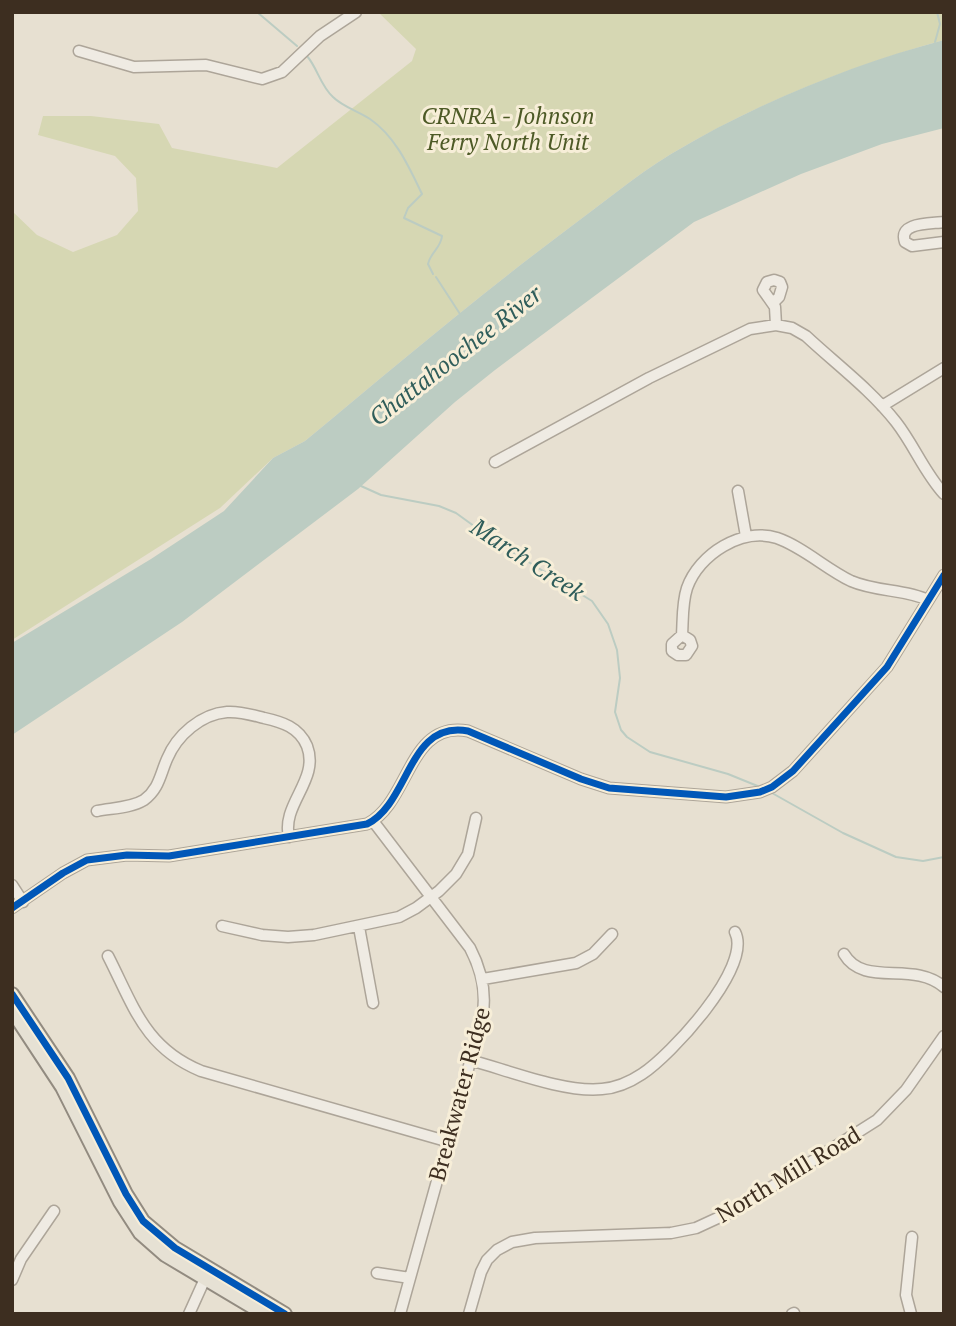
<svg xmlns="http://www.w3.org/2000/svg" width="956" height="1326" viewBox="0 0 956 1326" font-family="'PT Serif',serif">
<style>
.green{fill:#d6d7b3}
.water{fill:#bcccc2}
.lines{fill:none;stroke-linecap:round;stroke-linejoin:round}
.stream{stroke:#bcccc2;stroke-width:2}
.minor-casing{stroke:#ada599;stroke-width:13}
.major-casing{stroke:#928b80;stroke-width:16}
.minor{stroke:#efebe3;stroke-width:10}
.major{stroke:#e6e1d4;stroke-width:12}
.cycleway-casing{stroke:#f7eed8;stroke-width:11}
.cycleway{stroke:#0057b8;stroke-width:7}
.labels{text-anchor:middle;dominant-baseline:central;stroke-width:6;stroke-linejoin:round;paint-order:stroke}
.park-label{font-size:23px;font-style:italic;fill:#4d5a26;stroke:#f7eed8}
.street-label{font-size:23px;fill:#3d2e20;stroke:#f7eed8}
.water-label{font-size:24px;font-style:italic;fill:#2f5d5a;stroke:#f7eed8}
</style>
<rect width="100%" height="100%" fill="#e7e0d1"/>
<path class="green" d="M378 12H944V40C850 66 755 104 671 154 635 176 603 203 569 228 478 296 392 369 305 441L273 458 220 508 12 640V211L37 235 73 252 117 235 138 211 136 178 115 156 38 135 43 116H91L159 124 172 148 277 168 412 61 416 49Z"/>
<path class="water" d="M944 40V128L882 144 801 174 694 222 495 370 455 402 358 489 182 622 12 735V643L151 559 224 511 273 458 305 441C392 369 478 296 569 228 603 203 635 176 671 154 755 104 850 65 944 40Z"/>
<g class="lines">
<path class="stream" d="M257 12 297 46
M935 42 940 24 937 12
M307 56C318 69 320 85 333 97 343 107 358 111 370 119 396 137 409 167 422 194L408 208 404 218 442 236C441 248 430 253 428 264L433 274
M436 277 460 314
M361 486 381 495 439 506 456 513 496 542 592 601 608 624 617 650 620 678 615 712 621 730 627 737 650 752 728 774 760 787
M772 793 843 833 896 857 923 861 944 857"/>
<defs>
<path id="minor" d="M79 51 134 67 206 65 262 79 282 72 320 36 356 12
M944 222C930 224 898 222 905 242L912 246 944 242
M773 303 779 297 782 287 780 282 774 280 767 282 763 290 775 307 776 325
M882 406 944 368
M495 462 649 378 750 329 776 325 792 328 806 336C836 364 871 390 896 422 914 445 924 472 944 494
M738 491 746 536
M682 635 690 640 692 646 686 655H678L672 651V644L682 635C683 620 682 603 687 588 699 554 742 527 777 538 803 547 826 569 851 581 876 592 905 589 928 600
M97 811C112 808 131 808 144 800 159 789 160 775 167 759 177 735 201 714 227 712 240 711 252 715 264 718 282 722 299 727 307 746 320 780 281 804 289 837
M373 821 470 948C482 971 487 993 482 1019L400 1314
M12 885 23 902
M12 908 63 873 87 860 127 855 169 856 367 824C410 803 408 720 468 731L581 779 609 788 726 797 760 792 772 787 793 771 887 667 944 575
M222 926 262 935 288 937 314 935 399 917 416 908 439 891 456 874 468 854 476 818
M359 927 373 1003
M844 954C864 988 913 960 944 987
M108 956C134 1007 145 1048 201 1071L446 1141
M483 979 576 963 593 954 612 934
M470 1060C507 1070 565 1093 602 1089 616 1088 630 1082 642 1074 670 1056 753 967 735 932
M377 1273 410 1278
M12 1280 21 1259 54 1211
M189 1314 208 1272
M469 1314 481 1272 487 1260 497 1250 512 1242 535 1238 671 1233 696 1228 735 1210 877 1120 906 1090 944 1036
M792 1314 794 1313
M911 1314 906 1295 912 1237"/>
<path id="major" d="M12 994 68 1078 126 1194 143 1221 175 1248 285 1314
M12 1011 62 1087 120 1202 140 1233 165 1255 264 1314"/>
</defs>
<use href="#minor" class="minor-casing"/>
<use href="#major" class="major-casing"/>
<use href="#minor" class="minor"/>
<use href="#major" class="major"/>
<defs>
<path id="cycleway" d="M12 908 63 873 87 860 127 855 169 856 367 824C410 803 408 720 468 731L581 779 609 788 726 797 760 792 772 787 793 771 887 667 944 575
M12 994 68 1078 126 1194 143 1221 175 1248 285 1314"/>
</defs>
<use href="#cycleway" class="cycleway-casing"/>
<use href="#cycleway" class="cycleway"/>
</g>
<g class="labels">
<g class="park-label">
<text x="508" y="115">CRNRA - Johnson<tspan x="508" dy="26">Ferry North Unit</tspan></text>
</g>
<g class="street-label">
<text transform="translate(459 1094) rotate(-75)">Breakwater Ridge</text>
<text transform="translate(788 1174) rotate(-31)">North Mill Road</text>
</g>
<g class="water-label">
<text transform="translate(455 355) rotate(-38)">Chattahoochee River</text>
<text transform="translate(528 559) rotate(33)">March Creek</text>
</g>
</g>
<rect width="956" height="1326" fill="none" stroke="#3d2e20" stroke-width="28"/>
</svg>
